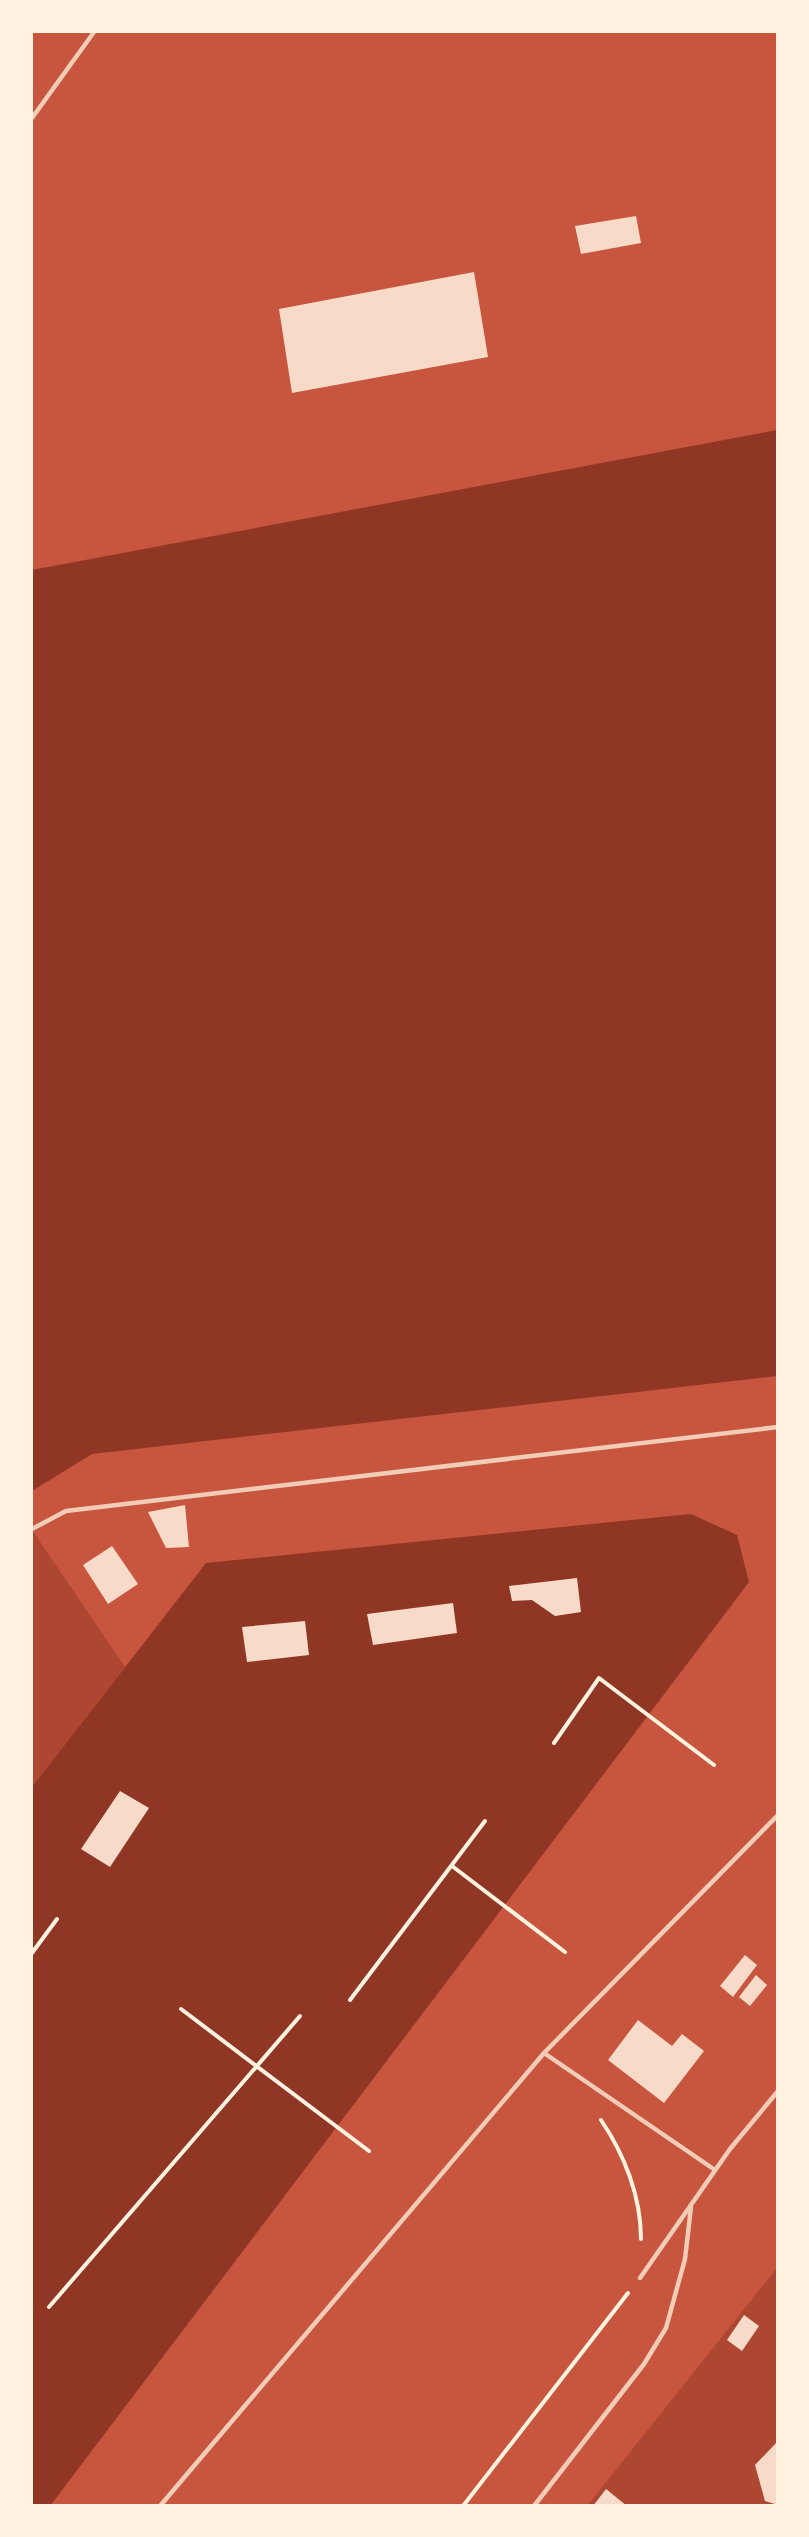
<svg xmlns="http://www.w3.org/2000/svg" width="809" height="2537" viewBox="0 0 809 2537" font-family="'PT Sans Narrow',sans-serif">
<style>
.green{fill:#ae4732}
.water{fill:#8f3625}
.building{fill:#f7dbc8}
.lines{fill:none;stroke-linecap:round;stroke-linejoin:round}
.path{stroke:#fff3e0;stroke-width:4}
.service{stroke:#f1ccb7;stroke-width:4.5}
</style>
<rect width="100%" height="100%" fill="#c8553d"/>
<path class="green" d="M32 1530 125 1667 32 1787Z
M777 2268V2505L587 2506Z"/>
<path class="water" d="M777 430V1376L92 1454 32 1491V570Z
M691 1514 737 1535 749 1582 50 2506 32 2505V1787L206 1563Z"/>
<path class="building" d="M636 216 641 243 581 254 575 226Z
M474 272 488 357 292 393 279 309Z
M185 1505 189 1547 166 1548 148 1512Z
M112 1546 138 1584 108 1604 83 1565Z
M577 1578 581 1612 555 1616 532 1600 512 1601 509 1586Z
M453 1603 457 1633 373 1645 367 1614Z
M305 1621 309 1655 247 1662 242 1627Z
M120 1791 149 1808 110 1867 81 1849Z
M745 1955 757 1965 733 1997 720 1986Z
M756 1975 767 1985 750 2006 739 1997Z
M638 2020 672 2046 682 2034 704 2051 664 2103 608 2060Z
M744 2315 759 2326 742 2351 727 2340Z
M778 2441V2505L765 2501 755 2465Z
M606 2489 627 2506H593Z"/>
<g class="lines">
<path class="path" d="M554 1743 599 1678 714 1765
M452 1866 565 1952
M32 1953 57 1919
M350 2000 485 1821
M181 2009 369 2151
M601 2120C624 2154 641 2196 641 2239
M49 2307 300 2016
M463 2506 628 2293"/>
<path class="service" d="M32 118 94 32
M32 1529 66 1511 778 1427
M544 2053 715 2170
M640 2278 730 2149 778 2091
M160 2506 544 2053 778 1815
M534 2506 644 2364 666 2328 685 2259 691 2207"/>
</g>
<rect width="809" height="2537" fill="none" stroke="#fff3e0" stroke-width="66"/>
</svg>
